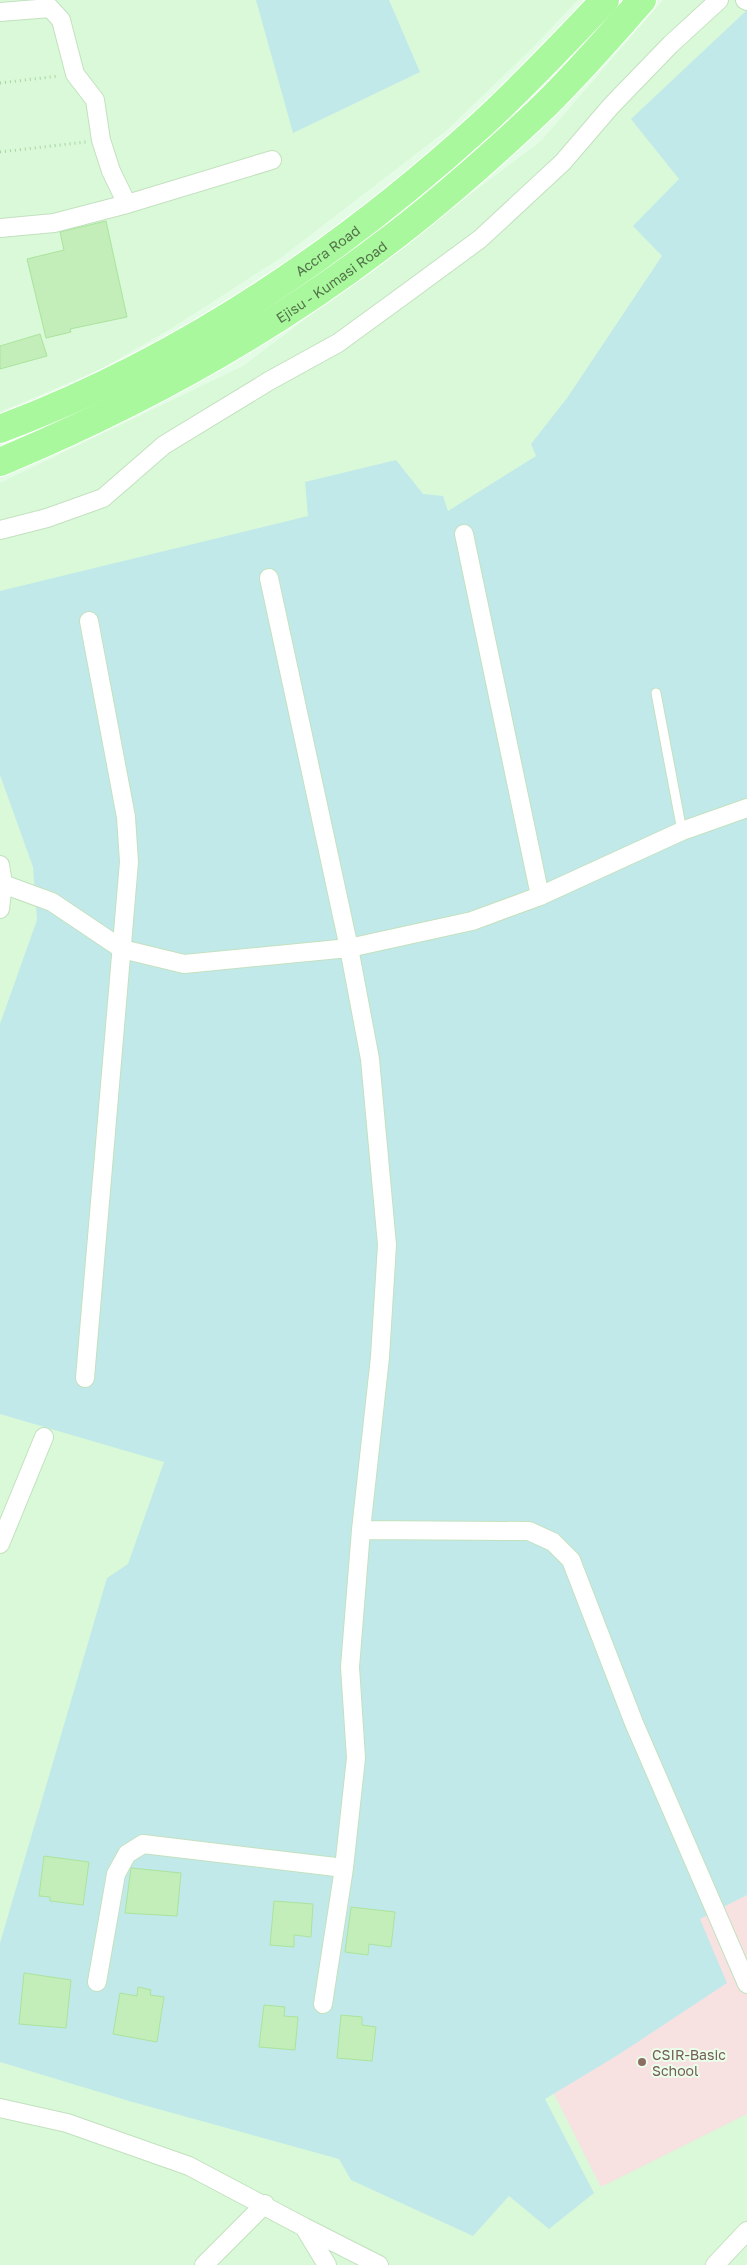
<svg xmlns="http://www.w3.org/2000/svg" width="747" height="2265" viewBox="0 0 747 2265" font-family="'Golos Text',sans-serif">
<style>
.residential{fill:#d9f9d8}
.education{fill:#f8e2e1}
.green{fill:#c2e9ea}
.building{fill:#c3eeba;stroke:#aae49c}
.lines{fill:none;stroke-linecap:round;stroke-linejoin:round}
.service-casing{stroke:#c3e1bf;stroke-width:11}
.minor-casing{stroke:#c3e1bf;stroke-width:20}
.trunk-casing{stroke:#fff;stroke-width:30}
.path{stroke:#a9d69f;stroke-width:3;stroke-dasharray:1 4;stroke-linecap:butt}
.service{stroke:#fff;stroke-width:9}
.minor{stroke:#fff;stroke-width:18}
.trunk{stroke:#aaf89e;stroke-width:28}
.education-dot{fill:#8d6e63;stroke:#eaffeb;stroke-width:2}
.labels{text-anchor:middle;dominant-baseline:central;stroke-width:4;stroke-linejoin:round;paint-order:stroke}
.street-label{font-size:14px;fill:#53744a;stroke:#eaffeb}
.education-label{font-size:14px;fill:#785e54;stroke:#eaffeb;text-anchor:start}
</style>
<rect width="100%" height="100%" fill="#e4fce5"/>
<path class="residential" d="M0 0H578L528 52 447 130 282 257 172 328 101 369 0 412Z
M663 0H747V2265H0V483L243 366 541 141Z"/>
<path class="education" d="M747 1889V2114L601 2187 511 2009Z"/>
<path class="green" d="M256 0H389L420 72 293 133Z
M747 10V1895L700 1919 727 1983 618 2055 545 2099 594 2193 549 2229 509 2196 473 2236 351 2180 339 2159 129 2101 0 2062V1943L107 1578 128 1564 164 1462 0 1414V1024L37 920 33 867 0 775V591L308 516 305 482 396 460 423 494 443 496 448 511 536 456 531 444 567 398 662 256 633 226 679 179 631 119Z"/>
<path class="building" d="M106 221 127 317 70 329 71 332 46 338 27 259 64 250 60 232Z
M40 334 47 356 0 369V346Z
M44 1856 89 1862 83 1905 50 1901V1897L39 1896Z
M131 1868 181 1873 177 1916 125 1913Z
M274 1901 313 1904 311 1937 294 1935V1947L270 1945Z
M351 1907 395 1912 391 1947 369 1944 368 1955 345 1952Z
M24 1973 71 1980 66 2028 19 2024Z
M138 1987 151 1990 150 1995 164 1997 157 2042 113 2034 120 1993 137 1996Z
M264 2005 285 2007 284 2016 298 2017 295 2050 259 2047Z
M341 2015 362 2017V2025L376 2027 372 2061 337 2058Z"/>
<g class="lines">
<defs>
<path id="service" d="M656 693 682 831"/>
<path id="minor" d="M745 0 747 1
M0 12 50 8 61 20 75 74 95 100 101 140 111 171 127 204
M0 228 54 223 127 204 272 160
M0 530 47 518 103 498 164 445 269 381 338 343 408 292 480 239 563 162 611 106 671 44 719 0
M464 534 540 896
M269 578 349 948 370 1059 387 1245 380 1357 361 1530 350 1667 356 1758 344 1868 323 2004
M0 865 3 883 0 909
M0 883 52 902 122 949 184 964 349 948 472 921 540 896 682 831 747 808
M85 1378 129 862 126 817 89 621
M361 1530 529 1531 553 1542 571 1560 634 1723 747 1984
M0 1544 44 1437
M97 1982 116 1874 127 1854 143 1844 344 1868
M0 2108 67 2123 189 2166 304 2227 327 2265
M304 2227 379 2265
M204 2265 265 2204
M715 2265 747 2231"/>
<g id="trunk">
<path id="s1" d="M0 429C178 362 340 253 480 126 524 86 564 43 605 0"/>
<path id="s2" d="M0 462C134 406 264 335 380 247 435 206 488 159 538 112 575 77 608 38 642 0"/>
</g>
</defs>
<use href="#service" class="service-casing"/>
<use href="#minor" class="minor-casing"/>
<use href="#trunk" class="trunk-casing"/>
<path class="path" d="M0 83 59 76
M0 152 86 142"/>
<use href="#service" class="service"/>
<use href="#minor" class="minor"/>
<use href="#trunk" class="trunk"/>
</g>
<circle class="education-dot" cx="642" cy="2062" r="5"/>
<g class="labels">
<g class="street-label">
<text stroke="none"><textPath href="#s1" startOffset="374">Accra Road</textPath></text>
<text stroke="none"><textPath href="#s2" startOffset="378">Ejisu - Kumasi Road</textPath></text>
</g>
<g class="education-label">
<text x="652" y="2054">CSIR-Basic<tspan x="652" dy="16">School</tspan></text>
</g>
</g>
</svg>
